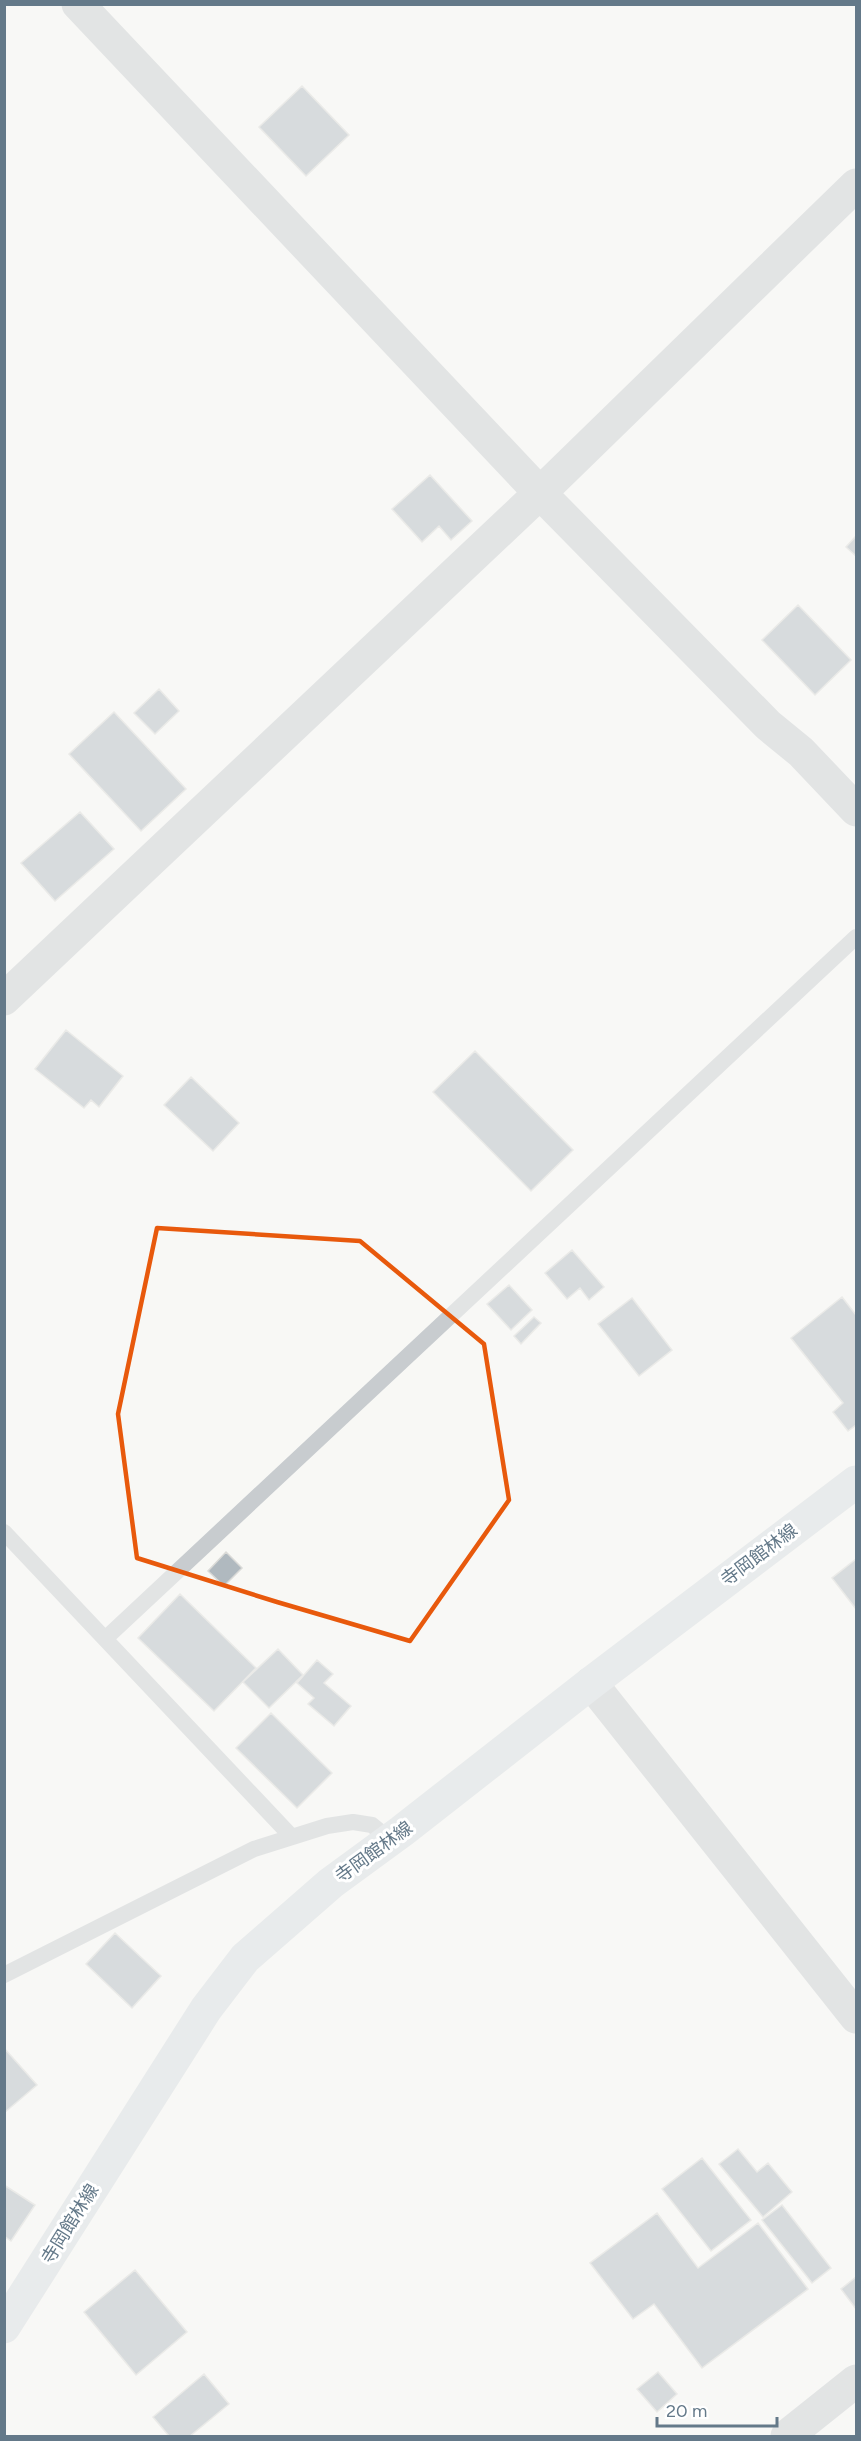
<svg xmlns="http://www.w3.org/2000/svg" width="861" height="2441" viewBox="0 0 861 2441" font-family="Figtree,'Noto Sans JP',sans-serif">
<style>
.building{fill:#b0b9bf;stroke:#dadad7;stroke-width:1.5}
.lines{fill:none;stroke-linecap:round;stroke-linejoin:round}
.lane{stroke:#c8cccf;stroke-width:16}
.street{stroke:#c8cccf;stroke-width:33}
.secondary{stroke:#d6dbdf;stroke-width:33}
.marked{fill:none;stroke:#e8590c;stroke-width:4.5;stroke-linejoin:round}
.labels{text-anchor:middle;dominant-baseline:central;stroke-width:6;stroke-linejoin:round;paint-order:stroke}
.street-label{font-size:18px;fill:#647989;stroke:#fff}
</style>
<rect width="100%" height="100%" fill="#f8f8f5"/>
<path class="building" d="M302 86 349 135 306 176 259 127Z
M430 475 472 521 451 540 439 526 422 542 392 509Z
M856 536V556L846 547Z
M798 605 851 660 815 695 762 640Z
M159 689 179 711 155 734 134 713Z
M114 712 186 789 141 831 69 754Z
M80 812 114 849 55 901 21 863Z
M66 1030 123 1076 99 1107 91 1100 84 1108 35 1069Z
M475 1051 573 1150 531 1191 433 1092Z
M191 1077 239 1123 213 1151 164 1105Z
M572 1250 604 1287 589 1300 580 1288 567 1299 545 1273Z
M509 1285 532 1310 511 1330 487 1304Z
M842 1297 856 1315V1425L848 1431 833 1412 843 1403 791 1338Z
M632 1298 672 1350 639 1376 598 1324Z
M534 1317 541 1323 521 1344 514 1336Z
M226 1552 242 1568 224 1586 208 1571Z
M856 1559V1609L832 1578Z
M180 1594 256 1668 214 1711 138 1638Z
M278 1649 303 1675 269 1708 243 1682Z
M317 1660 333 1674 324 1683 351 1706 334 1726 308 1704 314 1698 297 1683Z
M271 1713 332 1773 297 1808 236 1748Z
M115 1933 161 1976 132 2008 86 1964Z
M4 2048 37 2085 4 2113Z
M738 2149 757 2172 768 2163 792 2192 763 2217 719 2164Z
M702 2158 751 2220 711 2251 662 2189Z
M4 2185 35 2205 11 2241 4 2236Z
M782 2205 831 2268 812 2283 762 2220Z
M657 2213 698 2268 758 2223 808 2289 702 2368 654 2304 633 2319 590 2263Z
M135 2270 187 2332 136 2375 84 2312Z
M856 2277V2309L841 2289Z
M658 2372 677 2394 657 2412 637 2389Z
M204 2374 229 2404 190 2436H169L153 2417Z"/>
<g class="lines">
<path class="lane" d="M4 1532 292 1837
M106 1638 856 937
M4 1975 254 1849 327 1826 353 1822 372 1825 390 1840"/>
<path class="street" d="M78 4 540 493 768 725 801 752 856 810
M4 999 540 493 856 185
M591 1683 856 2017
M787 2436 856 2381"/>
<path class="secondary" d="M4 2327 206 2009 245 1958 331 1883 402 1831 591 1683 856 1482"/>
</g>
<path d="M0 0H861V2441H0ZM157 1228 360 1241 484 1344 509 1500 410 1641 277 1602 137 1558 118 1414Z" fill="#f8f8f5" fill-opacity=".55" fill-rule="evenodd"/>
<path class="marked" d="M157 1228 360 1241 484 1344 509 1500 410 1641 277 1602 137 1558 118 1414Z"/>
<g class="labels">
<g class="street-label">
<text transform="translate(759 1555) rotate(-37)">寺岡館林線</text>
<text transform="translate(374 1852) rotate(-36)">寺岡館林線</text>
<text transform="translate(70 2224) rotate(-58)">寺岡館林線</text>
</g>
</g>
<rect width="861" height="2441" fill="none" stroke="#647989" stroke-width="12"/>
<path d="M657 2417v9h120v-9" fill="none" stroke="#647989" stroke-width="3"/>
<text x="666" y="2417" font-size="18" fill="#647989" stroke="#ffffff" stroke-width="4.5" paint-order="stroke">20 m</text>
</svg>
